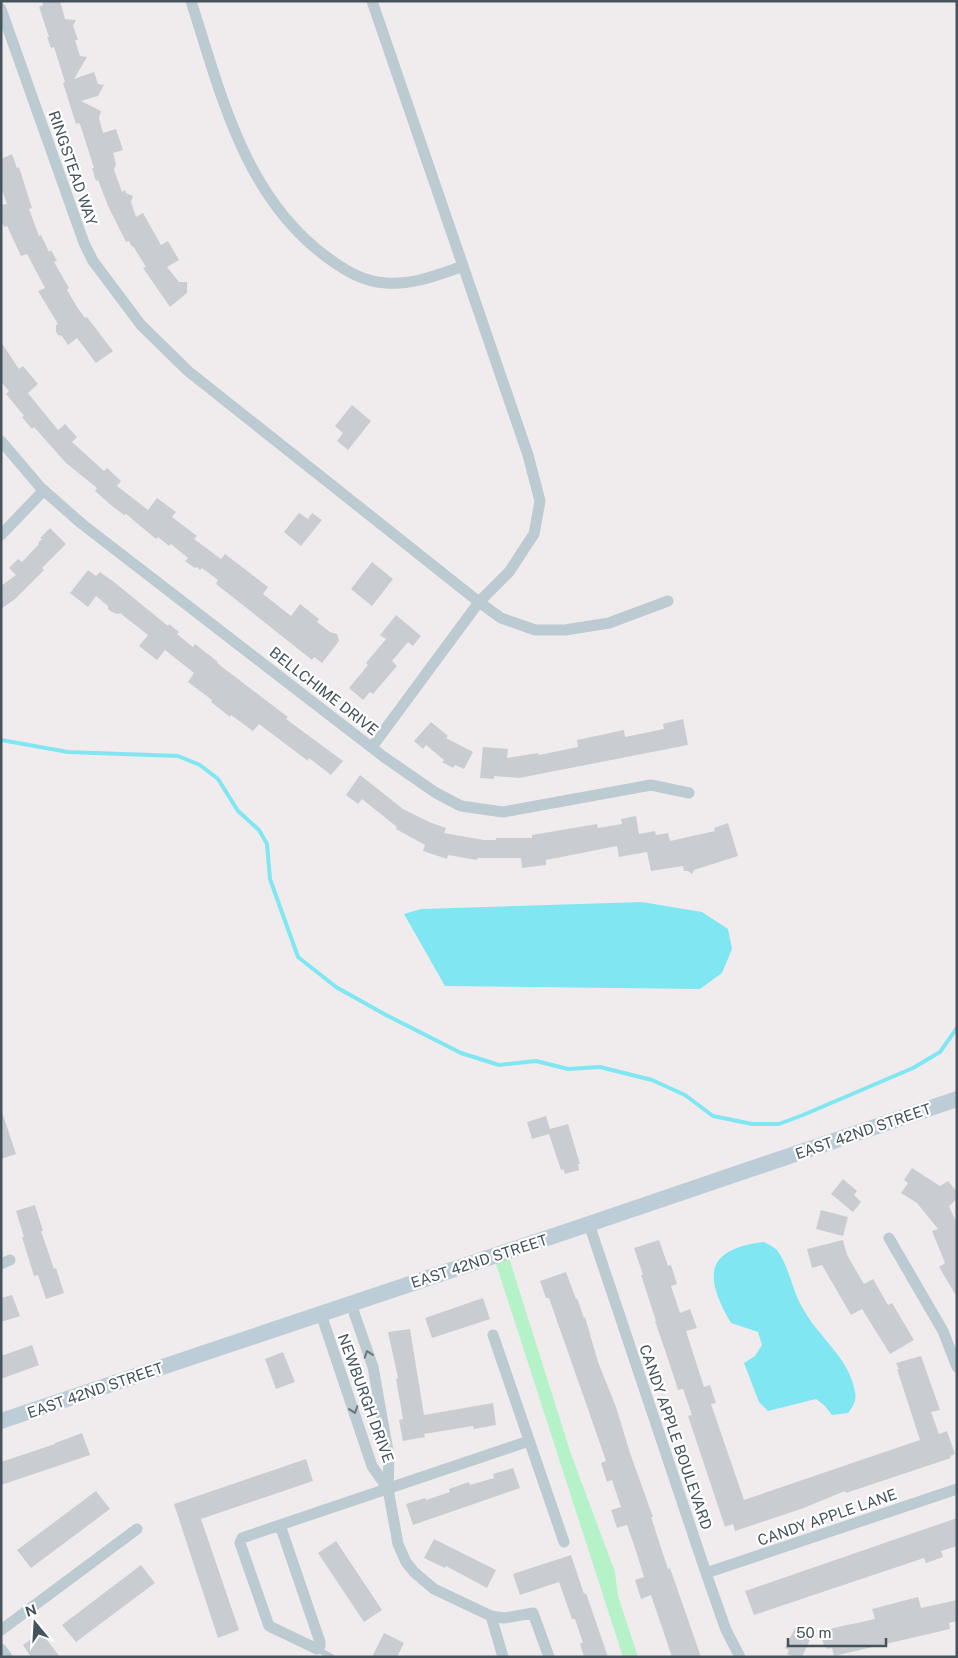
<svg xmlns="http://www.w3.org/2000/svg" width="958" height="1658" viewBox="0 0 958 1658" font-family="'Public Sans',sans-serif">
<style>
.green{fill:#b6f2c7}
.water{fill:#80e7f2}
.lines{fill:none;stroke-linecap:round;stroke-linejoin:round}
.stream{stroke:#80e7f2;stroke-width:4}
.building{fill:#c9cdd2}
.lane{stroke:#bccad1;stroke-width:5.5}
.street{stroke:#bccad1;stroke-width:11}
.secondary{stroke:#bdcdd8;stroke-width:16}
.oneway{stroke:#68777f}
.labels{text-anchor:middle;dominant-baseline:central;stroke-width:4.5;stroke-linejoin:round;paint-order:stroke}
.street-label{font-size:15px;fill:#44535c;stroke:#fff}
</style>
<rect width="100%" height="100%" fill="#f0eced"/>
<path class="green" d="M509 1258 571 1454 615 1572 618 1596 638 1657H623L497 1267 495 1261Z"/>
<path class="water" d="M642 902 702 912 728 929 732 949 722 973 700 989 445 986 404 914 421 909Z
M764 1242C768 1244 774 1247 777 1250 789 1266 792 1290 802 1307 817 1336 850 1358 855 1392 857 1401 853 1406 848 1413L832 1415 824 1405 816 1399 768 1411 759 1402 744 1363 755 1356 762 1345 758 1332 731 1323C704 1277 704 1249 764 1242Z"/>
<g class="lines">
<path class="stream" d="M1 740 68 752 178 756 200 765 218 779 238 811 259 830 267 844 270 879 298 957 336 987 386 1015 461 1053 499 1065 536 1061 568 1069 600 1067 652 1080 685 1095 713 1116 752 1124H779L803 1115 913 1068 940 1052 957 1028"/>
</g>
<path class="building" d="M42 1H60L65 19 76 20 73 26 78 40H75L80 56 87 57 74 79 94 72 98 84 104 85 98 96 81 101 101 111 99 118 103 133 116 129 123 150 113 153 116 164 114 170 122 192 125 190 126 193 133 196 131 202 136 217 143 213 161 245 168 241 179 260 167 267 179 282H187V293L170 307 143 268 146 267 133 246 132 247 129 241 126 242 108 206 98 180 96 181 92 168H94L81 127 79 123 76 124 63 83 65 82 54 47 51 48 47 37H49L39 7 43 5Z
M12 154 17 168 19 167 32 208 29 209 39 236 41 235 49 252 51 250 57 261 54 262 69 288 67 290 77 307 85 318 87 317 113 351 96 363 77 338 68 345 62 336 58 335 56 332V325L58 324 38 291 45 288 27 254 21 256 7 226 4 227 1 219V205L7 204 1 187V159Z
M1 342 19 369 23 366 38 384 28 393 58 430 65 424 77 437 72 442 104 471 107 468 121 481 117 486 148 510 157 498 176 512 172 517 197 536 194 539 221 559 225 554 268 587 263 594 291 616 300 604 319 619 317 622 330 632 337 634 339 641 322 663 314 657 312 660 278 633 216 584 218 580 202 568 200 570 197 567 195 568 185 561 188 558 171 544 169 546 158 537 156 539 126 514 124 515 112 506 95 491 97 488 66 463 34 427 32 429 22 417 24 416 6 394 9 391 1 382Z
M352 405 371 421 348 450 337 441 343 433 335 426Z
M299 513 308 519 312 513 322 520 301 546 284 532Z
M50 528 66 544 42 568 44 570 15 599 1 609V586L16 575 9 568 18 559 22 562 39 544 38 543 42 539 40 538Z
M372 562 393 579 372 606 351 589Z
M88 570 96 576 100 572 114 582 168 626 169 624 179 632 177 634 193 647 195 644 218 662 217 663 288 717 286 719 343 761 331 775 309 758 308 761 259 724 253 731 231 715 230 717 211 702 212 700 188 682 194 673 165 650 157 660 139 646 148 635 120 613 118 614 112 612 108 609V606L96 596 88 607 70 593Z
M396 615 421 636 413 646 408 642 392 661 397 666 373 694 370 692 363 700 349 688 368 665 366 663 386 639 380 635Z
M683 719 688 745 519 778 494 776V779L480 778 483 747 508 749 507 758 538 753 539 755 578 747 577 740 624 730 625 737 664 729 663 724Z
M431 722 448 736 446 738 473 752 464 769 455 765 453 768 442 762 444 760 426 745 423 749 414 741Z
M360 775 403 809 429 822 446 828 444 833 484 840H496V838H532V835L597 824 598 828 622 824 621 819 636 816 639 834 655 831 656 835 668 833 670 841 715 831 714 828 728 823 738 856 694 870 692 874 688 871H684L683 866 651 871 647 852 619 857 617 846 546 860V865L522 868 521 858H478L477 860 448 855 447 859 423 851 425 845 396 829 397 827 362 799 358 804 346 795Z
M3 1115 16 1154 1 1159V1116Z
M546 1116 550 1129 568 1124 580 1164H578L579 1170 565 1174 563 1169 561 1170 549 1134 532 1139 527 1122Z
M912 1168 940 1186 948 1181 957 1192V1199L949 1206 957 1224V1297L939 1267 945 1263 932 1231 938 1229 917 1203 901 1193 908 1183 904 1180Z
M843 1179 857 1191 854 1195 861 1202 853 1212 831 1194Z
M35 1205 43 1231H41L54 1269 56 1268 64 1293 46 1299 38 1275 34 1276 22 1237H24L16 1211Z
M821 1210 848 1217 843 1236 816 1229Z
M659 1240 668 1266 671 1265 677 1284 671 1286 680 1313 690 1309 697 1328 686 1331 704 1387 710 1385 716 1403 711 1404 744 1500 920 1440 897 1369H899L896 1363 921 1356 940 1410 931 1412 939 1434 947 1431 955 1454 950 1456 951 1458 846 1493 845 1491 801 1509 735 1531 733 1524 725 1527 688 1416 692 1415 683 1389 678 1390 669 1362 655 1321H656L641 1275H643L634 1248Z
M843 1240 847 1255 864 1284 873 1279 888 1305 892 1303 914 1340 890 1354 862 1309 851 1315 822 1265 812 1268 807 1249Z
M566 1272 576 1299 577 1298 584 1318 585 1317 598 1362 616 1407 630 1453 653 1517H651L668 1569 670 1568 701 1657H672L651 1595 641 1599 635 1580 644 1577 636 1551 627 1525 617 1528 611 1510 621 1507 612 1480 607 1482 601 1463 606 1461 589 1412 549 1298H546L540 1281Z
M12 1295 20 1316 1 1322V1298Z
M483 1298 490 1319 432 1338 425 1318Z
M410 1329 424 1415 493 1403 496 1425 474 1429 473 1426 424 1434 425 1437 403 1441 399 1420 403 1419 396 1379 398 1378 388 1332Z
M32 1345 39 1365 1 1379V1356Z
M283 1352 295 1382 276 1389 265 1359Z
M82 1433 90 1455 1 1485V1462L55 1444V1443Z
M306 1459 313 1481 201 1519 239 1630 218 1638 174 1504Z
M513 1468 520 1488 413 1525 406 1504 425 1498 426 1500 450 1492 449 1489 469 1482 470 1485 494 1478 493 1474Z
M96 1491 110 1509 31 1568 17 1550Z
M957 1518V1546L941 1551 943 1557 926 1563 924 1558 754 1615 745 1591Z
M434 1539 496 1570 487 1588 446 1566 445 1568 424 1558Z
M336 1541 382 1610 364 1622 318 1553Z
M571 1555 584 1594 586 1593 608 1657H584L580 1643H583L575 1619H572L559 1582 520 1595 513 1574Z
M141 1565 155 1583 76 1642 62 1625Z
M918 1597 921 1608 957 1600V1621L949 1623 950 1629 834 1656 832 1648 827 1649 826 1646H824L820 1631 875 1619 872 1609Z
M795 1628 812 1635 802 1657H794L787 1654 789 1650 785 1648Z
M41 1632 60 1657H31L23 1645Z
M384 1633 404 1643 397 1657H372Z"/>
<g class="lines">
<path class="lane" d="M317 1649 332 1657"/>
<path class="street" d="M191 1C221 94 244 197 328 258 346 271 364 282 386 283 413 285 438 275 463 266
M372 1 528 455 540 501 534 534 509 572 479 602 501 618 535 630H565L609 623 668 601
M1 9 84 243 93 261 141 325 188 371 479 602 372 747
M1 441 41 488 82 524 384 757 436 793 461 806 503 812 651 785 689 793
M1 535 44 490
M589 1224 706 1573 726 1630 740 1657
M889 1238 943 1331 957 1367
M1 1264 10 1260
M351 1304 373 1367 389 1457 388 1489
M321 1314 372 1466 388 1489 398 1544 406 1562 414 1572 434 1589 491 1616 503 1657
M493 1335 564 1542
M280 1525 320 1642V1646L317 1649 269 1626 240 1543 242 1538Z
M280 1525 529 1441
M706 1573 957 1489
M491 1616 504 1618 533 1613 549 1657
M1 1630 137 1529
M1 1649 7 1657"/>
<path class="secondary" d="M1 1421 589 1224 957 1099"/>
</g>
<defs><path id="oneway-chevron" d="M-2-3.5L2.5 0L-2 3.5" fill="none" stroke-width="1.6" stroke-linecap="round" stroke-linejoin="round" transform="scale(1.25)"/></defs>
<g class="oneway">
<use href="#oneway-chevron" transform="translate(368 1354) rotate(-109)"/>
<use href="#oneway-chevron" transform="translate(354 1410) rotate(71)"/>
</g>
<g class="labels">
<g class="street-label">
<text transform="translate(73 168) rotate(71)">RINGSTEAD WAY</text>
<text transform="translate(324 691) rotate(38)">BELLCHIME DRIVE</text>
<text transform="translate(863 1131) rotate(-19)">EAST 42ND STREET</text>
<text transform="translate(479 1261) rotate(-18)">EAST 42ND STREET</text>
<text transform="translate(95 1390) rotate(-19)">EAST 42ND STREET</text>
<text transform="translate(366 1398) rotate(70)">NEWBURGH DRIVE</text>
<text transform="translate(676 1437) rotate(71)">CANDY APPLE BOULEVARD</text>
<text transform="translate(827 1517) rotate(-19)">CANDY APPLE LANE</text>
</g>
</g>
<rect width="958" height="1658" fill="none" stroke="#44535c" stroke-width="5"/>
<g transform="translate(35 1623) rotate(342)" stroke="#ffffff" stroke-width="4" paint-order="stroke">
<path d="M0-4L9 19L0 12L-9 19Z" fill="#44535c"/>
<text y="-8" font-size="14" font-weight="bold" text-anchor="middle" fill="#44535c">N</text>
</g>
<path d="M788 1638v8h98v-8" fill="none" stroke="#44535c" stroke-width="2.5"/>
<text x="796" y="1638" font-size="15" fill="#44535c" stroke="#ffffff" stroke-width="4" paint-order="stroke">50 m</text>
</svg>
